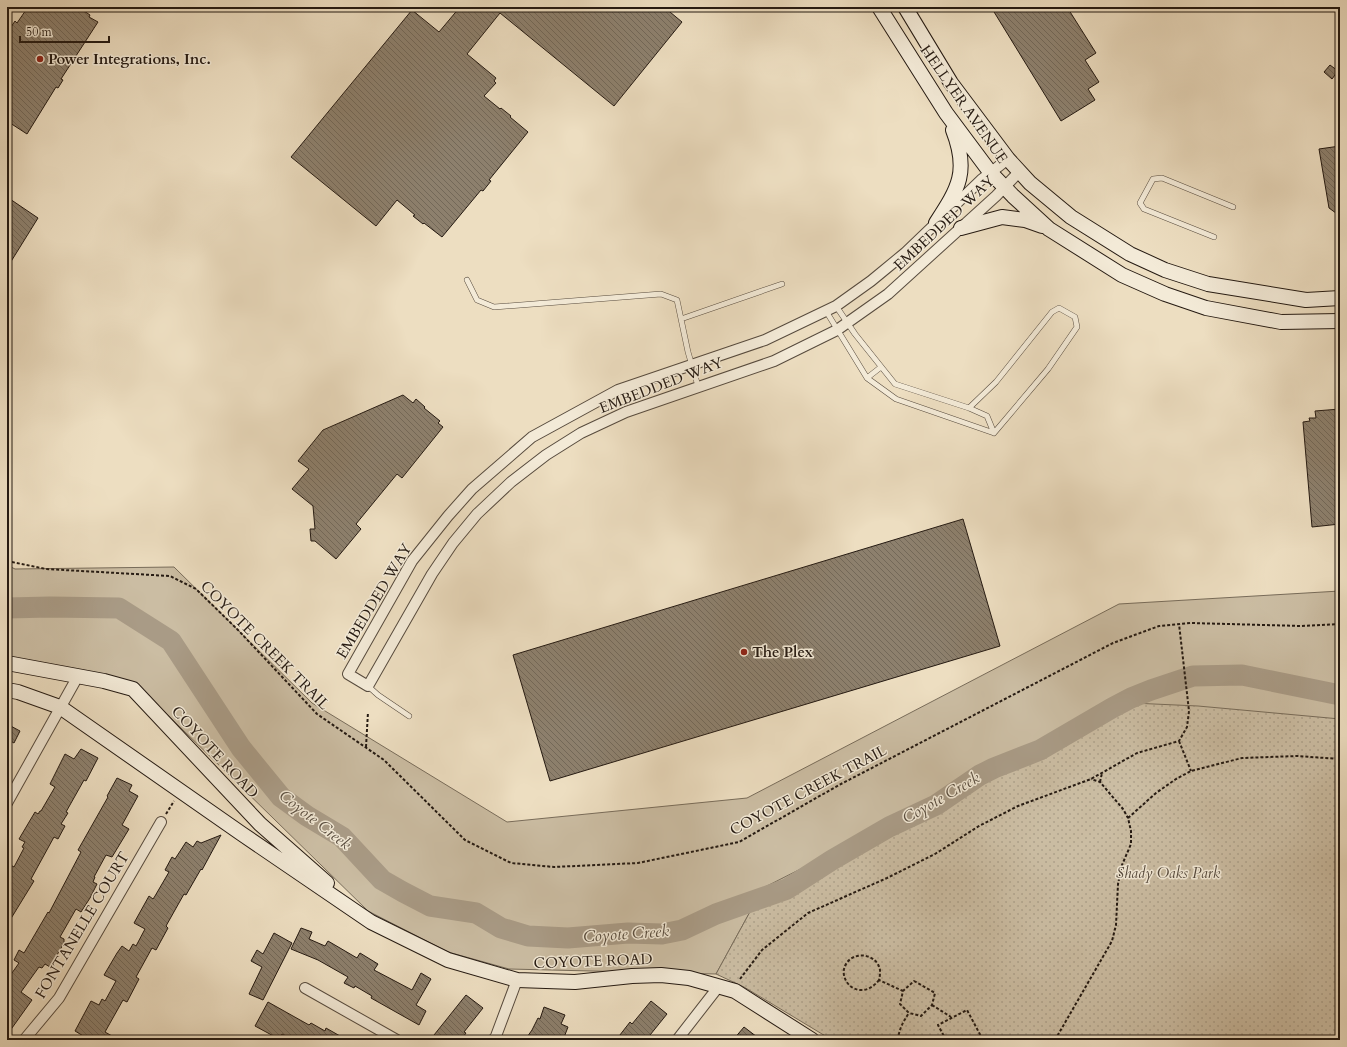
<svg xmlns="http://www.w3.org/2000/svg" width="1347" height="1047" viewBox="0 0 1347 1047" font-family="Cardo,serif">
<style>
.grass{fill:#cbbda3;stroke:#786c5a}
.park{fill:url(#park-dots);stroke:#786c5a}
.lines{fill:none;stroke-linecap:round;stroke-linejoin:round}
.river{stroke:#a99b86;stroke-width:21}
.building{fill:url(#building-back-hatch);stroke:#251a12}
.lane-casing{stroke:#574b3e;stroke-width:6}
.street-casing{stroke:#574b3e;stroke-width:12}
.secondary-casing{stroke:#251a12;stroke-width:16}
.path{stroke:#251a12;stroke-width:2;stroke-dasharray:3 2;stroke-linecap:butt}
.lane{stroke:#f3ead7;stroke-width:5}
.street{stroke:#f3ead7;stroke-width:10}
.secondary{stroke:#f3ead7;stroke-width:14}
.poi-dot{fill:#8f2418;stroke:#f3ead7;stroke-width:1.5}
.labels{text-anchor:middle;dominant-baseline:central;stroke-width:3;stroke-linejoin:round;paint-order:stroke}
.poi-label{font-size:15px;font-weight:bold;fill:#251a12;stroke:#f3ead7;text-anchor:start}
.street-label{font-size:15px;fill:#251a12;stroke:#f3ead7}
.park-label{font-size:15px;font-style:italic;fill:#574b3e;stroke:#f3ead7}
.water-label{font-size:16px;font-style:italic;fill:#5a4e40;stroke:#f3ead7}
</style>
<defs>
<pattern id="park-dots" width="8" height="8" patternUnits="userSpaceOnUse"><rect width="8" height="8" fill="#cbbda3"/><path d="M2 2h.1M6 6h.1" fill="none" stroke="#aea28b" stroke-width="1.8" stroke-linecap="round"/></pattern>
<pattern id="building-back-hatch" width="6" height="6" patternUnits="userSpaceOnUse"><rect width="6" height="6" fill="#8d806d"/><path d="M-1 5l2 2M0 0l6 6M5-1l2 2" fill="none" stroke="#736858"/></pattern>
</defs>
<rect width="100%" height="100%" fill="#eddec1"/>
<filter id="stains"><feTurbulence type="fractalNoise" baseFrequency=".005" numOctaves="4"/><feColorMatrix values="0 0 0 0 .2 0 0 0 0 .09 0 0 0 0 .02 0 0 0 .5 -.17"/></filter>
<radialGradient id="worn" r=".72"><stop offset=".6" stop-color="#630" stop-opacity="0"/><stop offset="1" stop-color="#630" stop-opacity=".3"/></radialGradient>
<path class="grass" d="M7 565 15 569 174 567 312 703 507 822 747 798 1119 604 1340 591V719L763 888 716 974 509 969 448 952 368 911 134 682 7 658Z"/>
<path class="park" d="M1132 703 1198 706 1340 719V1040H832L744 987 716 974 763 888 909 814Z"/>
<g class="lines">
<path class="river" d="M7 608 50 607 119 608 171 641 241 748 281 797 307 816 342 837 382 880 403 892 430 906 476 913 501 928 528 936 568 938 628 933 662 934 682 930 716 914 787 889 832 860 889 827 936 805 980 775 994 768 1040 750 1112 708 1131 698 1151 690 1193 676 1242 675 1340 695"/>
</g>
<path class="building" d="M28 7H78L90 15 89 17 98 22 61 79 63 80 58 88 56 87 27 134 7 121V39L12 32 9 30 15 21 17 23Z
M460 7H664L682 22 614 106 500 13 467 54 496 78 494 81 496 83 484 96 500 109 501 108 511 116 510 117 528 132 489 180 491 181 483 191 481 190 442 237 424 223 423 224 413 216 415 215 397 200 376 226 291 157 412 10 439 32Z
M991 7H1067L1096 53 1085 60 1099 82 1088 89 1095 100 1061 121Z
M1330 65 1338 71 1332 79 1324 72Z
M1340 146V216L1329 208 1319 149Z
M7 197 38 218 7 268Z
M403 395 413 403 416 399 425 407 424 408 440 421 438 423 443 427 402 478 397 474 356 524 361 529 336 559 315 541H311L310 529H315L313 506 292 489 309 469 298 461 323 430Z
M1340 409V524L1312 527 1303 422 1310 421 1309 418H1316L1315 411Z
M963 519 1000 646 550 781 513 655Z
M7 724 20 731 14 743 7 739Z
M81 749 98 758 86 781 84 780 66 812 68 813 61 824 65 826 58 839 54 837 31 879 34 881 7 925V863L14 867 24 848 22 847 25 842 19 839 35 812 38 814 40 811H41L55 787 50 784 65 754 74 759Z
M117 778 132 785 129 791 138 796 122 825 129 829 112 857 106 855 94 877H95L93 882 97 884 90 898 81 912 76 909 60 937 64 939V943L50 967 45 964 42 968 39 967 21 992 32 1000 7 1035V980L19 963 14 960 19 950 24 953 48 912 49 913 81 852 78 850 108 797 107 796Z
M221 835 202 870 201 869 186 895 184 894 166 926 168 928 156 950 152 948 136 977 139 979 127 1002 123 1000 105 1032 119 1040H90L75 1031 91 1001 99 1005 102 999 105 1001 116 981 104 975 117 953 122 946 129 951 133 944 136 946 145 929 134 923 149 896 153 899 155 896 169 872 165 870 172 857 175 859 186 842 193 847 197 841 201 843Z
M301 928 312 932 309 939 325 946 328 941 357 958 360 953 378 964 374 970 412 990 421 973 431 979 416 1005 426 1011 419 1025 371 998 372 996 355 986 354 988 344 983 348 977 318 960 291 949Z
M274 933 292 943 263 1000 249 994 262 967 251 961 257 950 263 954Z
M466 995 483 1008 464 1032 466 1033 461 1040H430Z
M651 1001 667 1014 646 1040H616L630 1022 632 1024Z
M268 1002 309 1025 311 1023 325 1031 326 1028 347 1040H293L282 1034 279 1039 255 1026Z
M544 1007 565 1015 561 1024 568 1027 563 1040H525L532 1030 538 1018 540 1019Z
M744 1027 761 1040H733Z"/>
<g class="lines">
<defs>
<path id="lane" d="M1214 237 1144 209 1140 203 1153 179 1162 178 1233 207
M467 280 477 300 494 307 661 294 677 300 688 352 698 386
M836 306 855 334 895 384 969 408 987 416 994 433
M826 311 867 378 896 399 994 433
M681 319 782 284
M867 378 881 367
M969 408 996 382 1052 312 1059 308 1075 317 1077 327 1048 369 994 433
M368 686 378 695 409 716"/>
<path id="street" d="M1008 159 981 180 905 253 871 281 836 306 765 340 618 390 532 437 472 489 448 516 412 561 348 674 368 686 432 574 453 543 477 514 511 482 546 455 581 433 626 412 774 361 837 330 888 294 996 196 1019 172
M7 803 78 676
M305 988 397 1040
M24 1040 59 998 161 822
M493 1040 496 1036 517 980
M677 1040 719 986"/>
<path id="secondary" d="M879 7 946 113 990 172 1013 196 1049 229 1122 275 1165 294 1206 308 1281 322 1340 321
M905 7 951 83 1008 159 1030 183 1071 217 1130 254 1165 270 1208 284 1306 300 1340 298
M936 223C959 188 969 171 953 130
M961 228 1002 217 1025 220 1042 226
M7 663 104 681 133 689 260 824 327 883
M7 690 18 692 60 707 242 834 371 922 448 960 517 980 575 982 632 976 661 975 689 978 735 991 812 1040"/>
</defs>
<use href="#lane" class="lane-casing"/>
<use href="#street" class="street-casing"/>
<use href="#secondary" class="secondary-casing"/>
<path class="path" d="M7 561 46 569 170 576 196 589 238 630 317 714 384 760 465 840 511 863 554 867 638 863 739 842 839 785 1113 643 1159 626 1191 623 1301 626 1340 624
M1179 741 1191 771
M366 747 368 712
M1100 782 1102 773
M166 814 174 801
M1128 818 1156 793 1176 779 1191 771 1242 758 1297 756 1340 759
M740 979 762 950 808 913 887 878 935 854 979 826 1018 806 1091 779 1137 753 1179 741 1187 727 1189 711 1179 624
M879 980C875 985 869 990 862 990 850 991 840 977 845 966 852 950 877 953 880 970 880 973 880 977 879 980L903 991
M914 981 935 993 932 1005 921 1016 909 1013 900 1004 903 991Z
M932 1005 951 1017
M898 1040C899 1029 903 1022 909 1013
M946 1040 938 1025 967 1010 983 1040
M1055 1040 1112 941 1116 925 1118 884 1122 865 1131 844V831L1128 818 1123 809 1100 782 1091 779"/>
<use href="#lane" class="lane"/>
<use href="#street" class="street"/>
<use href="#secondary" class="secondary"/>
</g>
<g class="poi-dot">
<circle cx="40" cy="59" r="4"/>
<circle cx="744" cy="652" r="4"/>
</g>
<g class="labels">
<g class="poi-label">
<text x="48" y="59">Power Integrations, Inc.</text>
<text x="752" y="652">The Plex</text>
</g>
<g class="street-label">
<text transform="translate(964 104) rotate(55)">HELLYER AVENUE</text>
<text transform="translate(944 223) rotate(-43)">EMBEDDED WAY</text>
<text transform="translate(661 385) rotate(-21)">EMBEDDED WAY</text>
<text transform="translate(374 601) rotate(-59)">EMBEDDED WAY</text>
<text transform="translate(265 645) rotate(45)">COYOTE CREEK TRAIL</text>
<text transform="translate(215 752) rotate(47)">COYOTE ROAD</text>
<text transform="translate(808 790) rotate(-28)">COYOTE CREEK TRAIL</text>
<text transform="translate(82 925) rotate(-59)">FONTANELLE COURT</text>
<text transform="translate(593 961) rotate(-2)">COYOTE ROAD</text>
</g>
<g class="park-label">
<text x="1168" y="873">Shady Oaks Park</text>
</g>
<g class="water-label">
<text transform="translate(941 798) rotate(-30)">Coyote Creek</text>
<text transform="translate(315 820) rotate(38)">Coyote Creek</text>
<text transform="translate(626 934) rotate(-4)">Coyote Creek</text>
</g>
</g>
<rect width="1347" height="1047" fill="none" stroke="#eddec1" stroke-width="24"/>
<rect x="8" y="8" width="1331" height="1031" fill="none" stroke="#251a12" stroke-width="2"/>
<rect x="12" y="12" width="1323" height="1023" fill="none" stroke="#251a12"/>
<path d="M20 36v6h89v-6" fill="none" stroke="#251a12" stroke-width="2"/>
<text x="26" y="36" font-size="12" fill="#251a12" stroke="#f3ead7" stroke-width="3" paint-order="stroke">50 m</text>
<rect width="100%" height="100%" filter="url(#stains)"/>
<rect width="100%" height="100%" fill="url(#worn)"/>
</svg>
